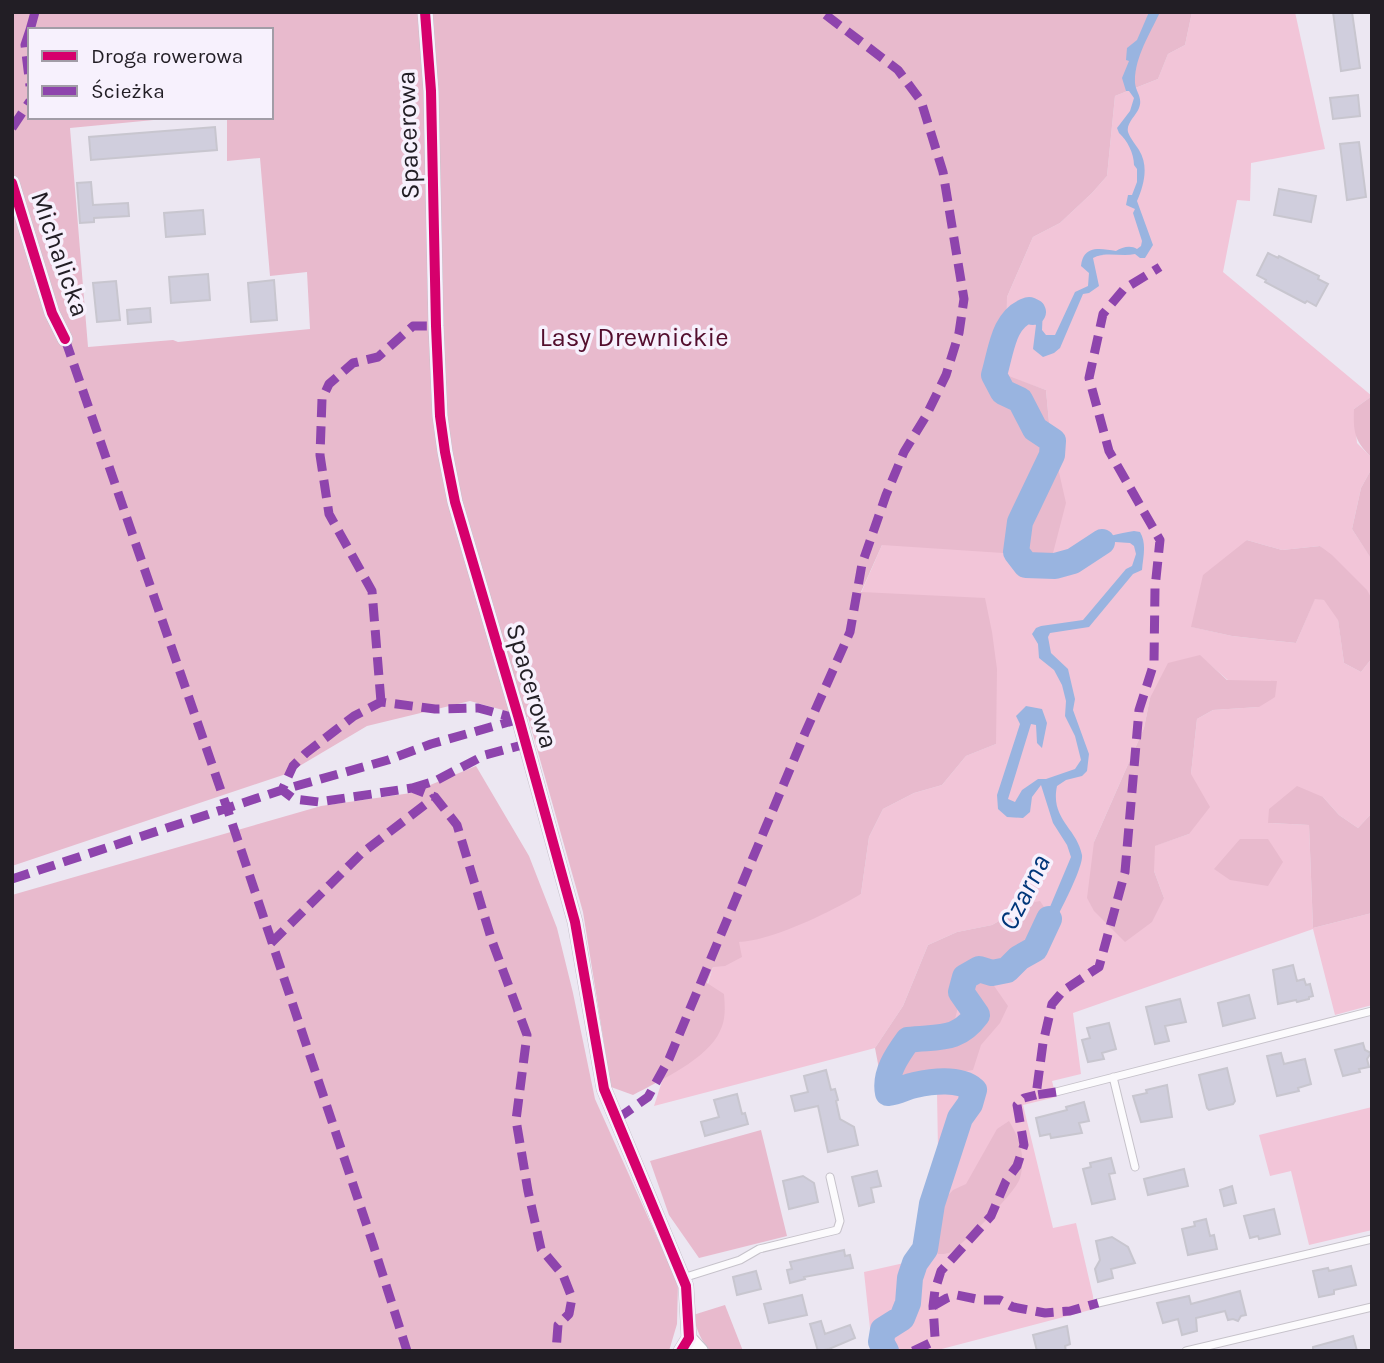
<svg xmlns="http://www.w3.org/2000/svg" width="1384" height="1363" viewBox="0 0 1384 1363" font-family="Karla,sans-serif">
<style>
.green{fill:#f2c5d8;fill-rule:evenodd}
.forest{fill:#e8bacd;fill-rule:evenodd}
.water{fill:#99b4e0}
.lines{fill:none;stroke-linecap:round;stroke-linejoin:round}
.river{stroke:#99b4e0;stroke-width:26}
.building{fill:#d0cedd;stroke:#c8c6cf;stroke-width:2}
.service-casing{stroke:#c6c2ca;stroke-width:9}
.minor-casing{stroke:#c6c2ca;stroke-width:16}
.service{stroke:#fcfbfd;stroke-width:7}
.minor{stroke:#fcfbfd;stroke-width:14}
.quiet{stroke:#8e44ad;stroke-width:9;stroke-dasharray:18 9;stroke-linecap:butt}
.cycleway-casing{stroke:#f7f1fd;stroke-width:15}
.cycleway{stroke:#d6006c;stroke-width:10}
.labels{text-anchor:middle;dominant-baseline:central;stroke-width:7;stroke-linejoin:round;paint-order:stroke}
.street-label{font-size:26px;fill:#221e25;stroke:#f7f1fd}
.park-label{font-size:26px;fill:#530e2d;stroke:#f7f1fd}
.water-label{font-size:28px;font-style:italic;fill:#00367a;stroke:#f7f1fd}
</style>
<rect width="100%" height="100%" fill="#ece7f2"/>
<path class="green" d="M1192 12H1295L1325 149 1251 163 1250 201 1237 200 1223 272 1372 396 1354 409 1357 443 1372 458V468L1361 488 1352 529 1371 558 1372 599 1366 590 1320 546 1282 550 1247 540 1192 627 1232 636 1296 643 1315 598 1325 600 1338 619 1344 663 1361 672 1372 658V813L1358 828 1339 815 1323 797 1268 823 1309 825 1313 928 1372 913V1005L1335 1015 1313 929 1073 1013 1081 1074 1052 1081 1056 1097 1023 1105 1053 1228 1076 1223 1093 1296 1094 1309 934 1351H875L872 1347 864 1272 913 1261 938 1149 937 1092 905 1097 890 1104 879 1069C891 1058 897 1042 907 1030L930 1031 955 997C952 973 971 961 993 963L1030 903 992 925 957 932 928 945 903 1006 875 1048 654 1106 663 1078 683 1066 713 967 739 942 861 894 869 837 883 809 914 793 942 785 966 756 996 744 861 593 882 545H889L1050 433 1046 390 1006 376 1007 297 1033 237 1060 223 1092 193 1107 176 1115 96 1158 79 1168 54 1185 45ZM1200 656 1259 707 1213 710 1197 719 1191 774 1189 834 1154 846V871L1164 898 1094 842 1144 728 1150 698Z
M1372 1107V1230L1309 1245 1291 1171 1270 1176 1259 1135Z"/>
<path class="forest" d="M12 12H1192L1185 45 1168 54 1158 79 1115 96 1107 176 1092 193 1060 223 1033 237 1007 297 1006 375 1046 390 1050 433 1066 503 1053 553H1003L882 545 861 592 985 598 992 632 997 669 996 744 966 756 942 785 914 793 883 809 869 837 861 894C830 912 774 940 739 942L742 957 725 966 713 967 707 983 724 994C725 1007 726 1019 720 1031 708 1059 659 1081 633 1095L611 1087 583 912 528 717 470 701 367 726 286 774 12 866ZM30 30H271V117H227V161L260 158 270 276 307 272 310 329 178 342 173 340 88 347 70 128 185 117H30Z
M1372 396V458C1355 441 1353 433 1354 409Z
M1372 468V560L1352 529 1361 488Z
M1247 540 1282 550 1320 546 1332 555 1367 590 1372 599V658L1361 672 1344 663 1338 620 1324 600 1315 599 1296 643 1232 636 1191 627 1203 575Z
M1200 655 1227 680 1277 681 1275 697 1259 707 1213 710 1197 719 1191 774 1210 807 1189 834 1155 846 1154 871 1164 898 1152 922 1125 942 1094 911 1087 898 1094 842 1144 728 1150 698 1168 663Z
M476 766 529 856 557 928 573 993 595 1099 678 1284 677 1324 669 1351H12V895L321 806 411 793Z
M1297 786 1323 797 1339 815 1358 828 1372 813V913L1313 928 1309 825 1268 823 1269 809Z
M1240 839H1268L1283 862 1268 886 1230 880 1214 869Z
M1040 901 1044 907C1035 927 1025 951 1004 960 996 964 990 961 982 962 967 963 959 975 954 987L959 1003 954 1023 930 1031 907 1030C896 1042 891 1058 879 1069L875 1048 903 1006 928 945 957 932 992 925 1030 903Z
M974 978 990 980 1008 1006 1000 1023 981 1045 973 1070 910 1080 891 1086C895 1075 899 1059 908 1051 932 1031 970 1061 983 1010L969 996 970 986Z
M1009 1121C1020 1139 1026 1157 1020 1178 1017 1191 962 1246 949 1253 945 1254 942 1254 938 1254L931 1242 939 1205 953 1190 966 1184 997 1129Z
M761 1130 787 1236 699 1258 669 1215 650 1161Z
M725 1305 743 1351H711C700 1340 697 1330 693 1315Z"/>
<path class="water" d="M1149 12H1160C1150 34 1134 58 1135 83 1136 93 1143 97 1139 108 1136 116 1126 123 1128 132 1130 138 1136 145 1139 150 1149 166 1144 185 1137 201L1153 245 1145 258H1140L1135 254C1121 257 1105 251 1093 258L1099 286 1089 293 1083 294 1060 348 1054 353 1043 357 1033 349 1036 325 1030 318 1015 327 1012 335 1002 324 1028 301 1040 304 1043 308 1042 330 1046 335H1055L1075 292 1088 286 1089 273 1081 266C1083 245 1100 248 1116 251 1122 247 1131 245 1137 249L1141 246 1142 241 1133 213 1135 209 1126 205 1128 195H1132L1137 182V169L1134 165C1134 153 1127 140 1119 133L1117 128 1130 111 1134 98 1129 91H1126L1122 78 1129 61 1126 60 1127 48 1137 40Z
M1134 531 1140 532C1147 544 1143 557 1142 570L1133 574 1089 627 1050 633 1048 637 1051 653 1068 669 1075 699 1073 710 1089 754 1087 771 1082 776 1066 780 1057 786C1050 819 1077 828 1082 855 1084 869 1046 941 1035 952L1030 946 1039 933 1071 857 1067 845 1053 823 1041 785 1032 797 1030 812 1023 818 1007 817 998 809 997 795 1020 724 1016 716 1026 706 1042 709 1047 723 1042 748 1037 743 1036 725 1031 724 1008 799 1015 802 1022 790 1038 779H1046L1075 769 1081 760 1075 736 1065 716 1066 701 1062 685 1054 670 1039 658 1038 644 1032 634 1036 628 1041 626 1083 620 1126 569 1132 566 1136 554 1134 546 1130 543 1115 542 1090 553 1086 562 1071 566V558C1098 541 1101 536 1134 531Z"/>
<g class="lines">
<path class="river" d="M1033 312 1029 310C1003 318 1001 352 994 375L1003 392 1020 400 1035 429 1053 441 1052 455 1020 522 1016 552 1026 565 1055 566 1073 561 1102 542
M886 1351 881 1342 883 1330 902 1318 908 1303 910 1278 915 1263 925 1249 932 1204 960 1118 970 1104 974 1090C960 1078 933 1081 915 1085 905 1087 899 1092 888 1093 884 1074 897 1055 908 1040 938 1036 957 1042 977 1015L961 992 965 977 979 969 992 973 1007 970 1019 958 1035 949 1049 919"/>
</g>
<path class="building" d="M1333 12H1352L1360 68 1341 71Z
M1358 95 1360 116 1333 119 1330 98Z
M215 127 217 150 91 160 89 137Z
M1359 142 1366 197 1347 200 1340 144Z
M91 182 93 205 128 203 129 216 94 218V222L80 223 77 183Z
M1279 189 1316 196 1311 222 1274 215Z
M203 210 205 234 166 237 164 213Z
M1268 253 1278 258 1279 256 1319 276 1318 279 1328 284 1316 306 1307 301 1305 303 1286 293 1265 282 1266 280 1257 275Z
M208 274 210 300 171 303 169 277Z
M274 280 277 320 251 322 248 283Z
M116 281 120 320 97 322 93 283Z
M150 308 151 322 128 324 127 310Z
M1293 965 1297 981 1304 979 1306 985 1310 984 1313 996 1309 997V999L1297 1002 1296 1000 1278 1004 1273 970Z
M1249 995 1255 1018 1223 1026 1218 1003Z
M1180 999 1186 1022 1165 1026 1169 1041 1155 1044 1146 1007Z
M1109 1023 1116 1049 1102 1053 1104 1059 1088 1062 1082 1040 1090 1038 1087 1028Z
M1363 1043 1365 1050 1371 1053 1367 1059 1369 1067 1359 1069 1360 1072 1343 1076 1335 1050Z
M1281 1053 1284 1064 1305 1059 1311 1084 1298 1088 1299 1091 1277 1096 1267 1056Z
M1227 1068 1235 1101 1233 1104 1209 1110 1207 1108 1199 1075Z
M826 1070 831 1090 835 1089 838 1100 836 1101 840 1119 854 1127 858 1145 828 1152 818 1106 795 1111 791 1096 808 1092 804 1076Z
M1167 1085 1172 1117 1141 1122 1133 1096 1147 1093 1146 1090Z
M737 1094 742 1114 745 1113 748 1124 705 1136 701 1122 719 1117 714 1100Z
M1084 1102 1089 1121 1079 1123 1082 1133 1051 1138 1050 1134 1040 1136 1036 1118 1067 1110 1066 1107Z
M1111 1158 1115 1173 1109 1174 1115 1199 1092 1204 1083 1169 1091 1167 1090 1163Z
M1184 1169 1188 1186 1148 1195 1144 1179Z
M877 1171 881 1186 871 1188 874 1202 859 1206 852 1177Z
M803 1176 814 1183 818 1202 789 1209 783 1181Z
M1232 1186 1236 1203 1224 1206 1220 1190Z
M1274 1209 1280 1234 1259 1239 1258 1236 1250 1238 1244 1216Z
M1206 1219 1210 1236 1214 1235 1217 1249 1188 1255 1182 1229 1195 1226 1194 1222Z
M1112 1237 1128 1247 1135 1263 1111 1269 1113 1278 1098 1282 1095 1269 1100 1260 1096 1241Z
M844 1250 845 1256 850 1255 853 1268 804 1277 805 1279 790 1283 787 1270 792 1269 790 1262Z
M1351 1266 1356 1285 1334 1290V1294L1319 1297 1313 1271 1328 1268 1329 1271Z
M756 1271 761 1289 737 1295 733 1277Z
M1240 1291 1246 1315 1241 1316 1238 1321 1233 1319 1228 1320 1225 1311 1196 1318 1197 1331 1182 1335 1178 1319 1163 1323 1157 1303 1189 1296 1191 1304Z
M802 1295 807 1315 769 1323 764 1304Z
M821 1321 825 1334 850 1325 855 1338 829 1349 818 1351 810 1324Z
M1067 1326 1070 1344 1065 1346 1066 1351H1037L1033 1335Z
M1353 1336 1357 1351H1313V1347Z"/>
<g class="lines">
<defs>
<path id="service" d="M1113 1077 1135 1167
M1056 1092 1372 1011
M683 1278 740 1260 759 1249 837 1230 840 1221 830 1177
M1098 1303 1372 1239
M1186 1351 1372 1307"/>
<path id="minor" d="M425 12 431 91 436 326 440 416 445 452 455 502 519 719 575 922 604 1089 686 1286 689 1338 681 1351
M12 183 52 313 65 339
M689 1338 701 1351"/>
</defs>
<use href="#service" class="service-casing"/>
<use href="#minor" class="minor-casing"/>
<use href="#service" class="service"/>
<use href="#minor" class="minor"/>
<path class="quiet" d="M30 30 25 45 30 86
M30 30 35 12
M12 128 30 101
M65 339 227 808 372 1241 407 1351
M381 702 372 591 329 514 320 455 322 399 329 384 353 363 378 357 413 326H436
M519 719 478 708 435 709 381 702 354 716 306 753 293 766 282 790 294 799 319 802 412 788 435 797 457 825 492 941 527 1035 516 1120 528 1191 541 1249 563 1275 572 1298 569 1314 558 1325 556 1351
M412 788 435 781 485 755 526 744
M12 879 282 790 388 760 431 744 516 720
M271 943 362 853 435 797
M1056 1092 1036 1095 1043 1043 1052 1004 1063 991 1099 967 1125 872 1139 710 1154 663 1155 588 1160 540 1109 451 1089 378 1103 314 1124 289 1160 267
M617 1119 648 1097 669 1059 805 733 850 632 862 564 886 495 904 452 926 416 946 375 959 333 964 299 943 172 921 101 898 70 822 12
M933 1306 947 1298 957 1295 981 1300H1000L1013 1307 1045 1313 1070 1311 1098 1303
M913 1351 930 1343 935 1337 933 1306 935 1290 941 1271 991 1216 1006 1181 1017 1166 1024 1145 1017 1105 1024 1098 1036 1095"/>
<defs>
<path id="cycleway" d="M425 12 431 91 436 326 440 416 445 452 455 502 519 719 575 922 604 1089 686 1286 689 1338 681 1351
M12 183 52 313 65 339"/>
</defs>
<use href="#cycleway" class="cycleway-casing"/>
<use href="#cycleway" class="cycleway"/>
</g>
<g class="labels">
<g class="street-label">
<text transform="translate(408 135) rotate(-92)">Spacerowa</text>
<text transform="translate(60 254) rotate(71)">Michalicka</text>
<text transform="translate(532 686) rotate(74)">Spacerowa</text>
</g>
<g class="park-label">
<text x="634" y="337">Lasy Drewnickie</text>
</g>
<g class="water-label">
<text transform="translate(1024 892) rotate(-63)">Czarna</text>
</g>
</g>
<rect width="1384" height="1363" fill="none" stroke="#221e25" stroke-width="28"/>
<rect x="28" y="28" width="245" height="91" fill="#f7f1fd" stroke="#a29da7" stroke-width="2"/>
<rect x="42" y="51" width="35" height="10" fill="#d6006c" stroke="#a29da7" stroke-width="2"/>
<text x="91" y="63" font-size="21" fill="#221e25">Droga rowerowa</text>
<rect x="42" y="86" width="35" height="10" fill="#8e44ad" stroke="#a29da7" stroke-width="2"/>
<text x="91" y="98" font-size="21" fill="#221e25">Ścieżka</text>
</svg>
